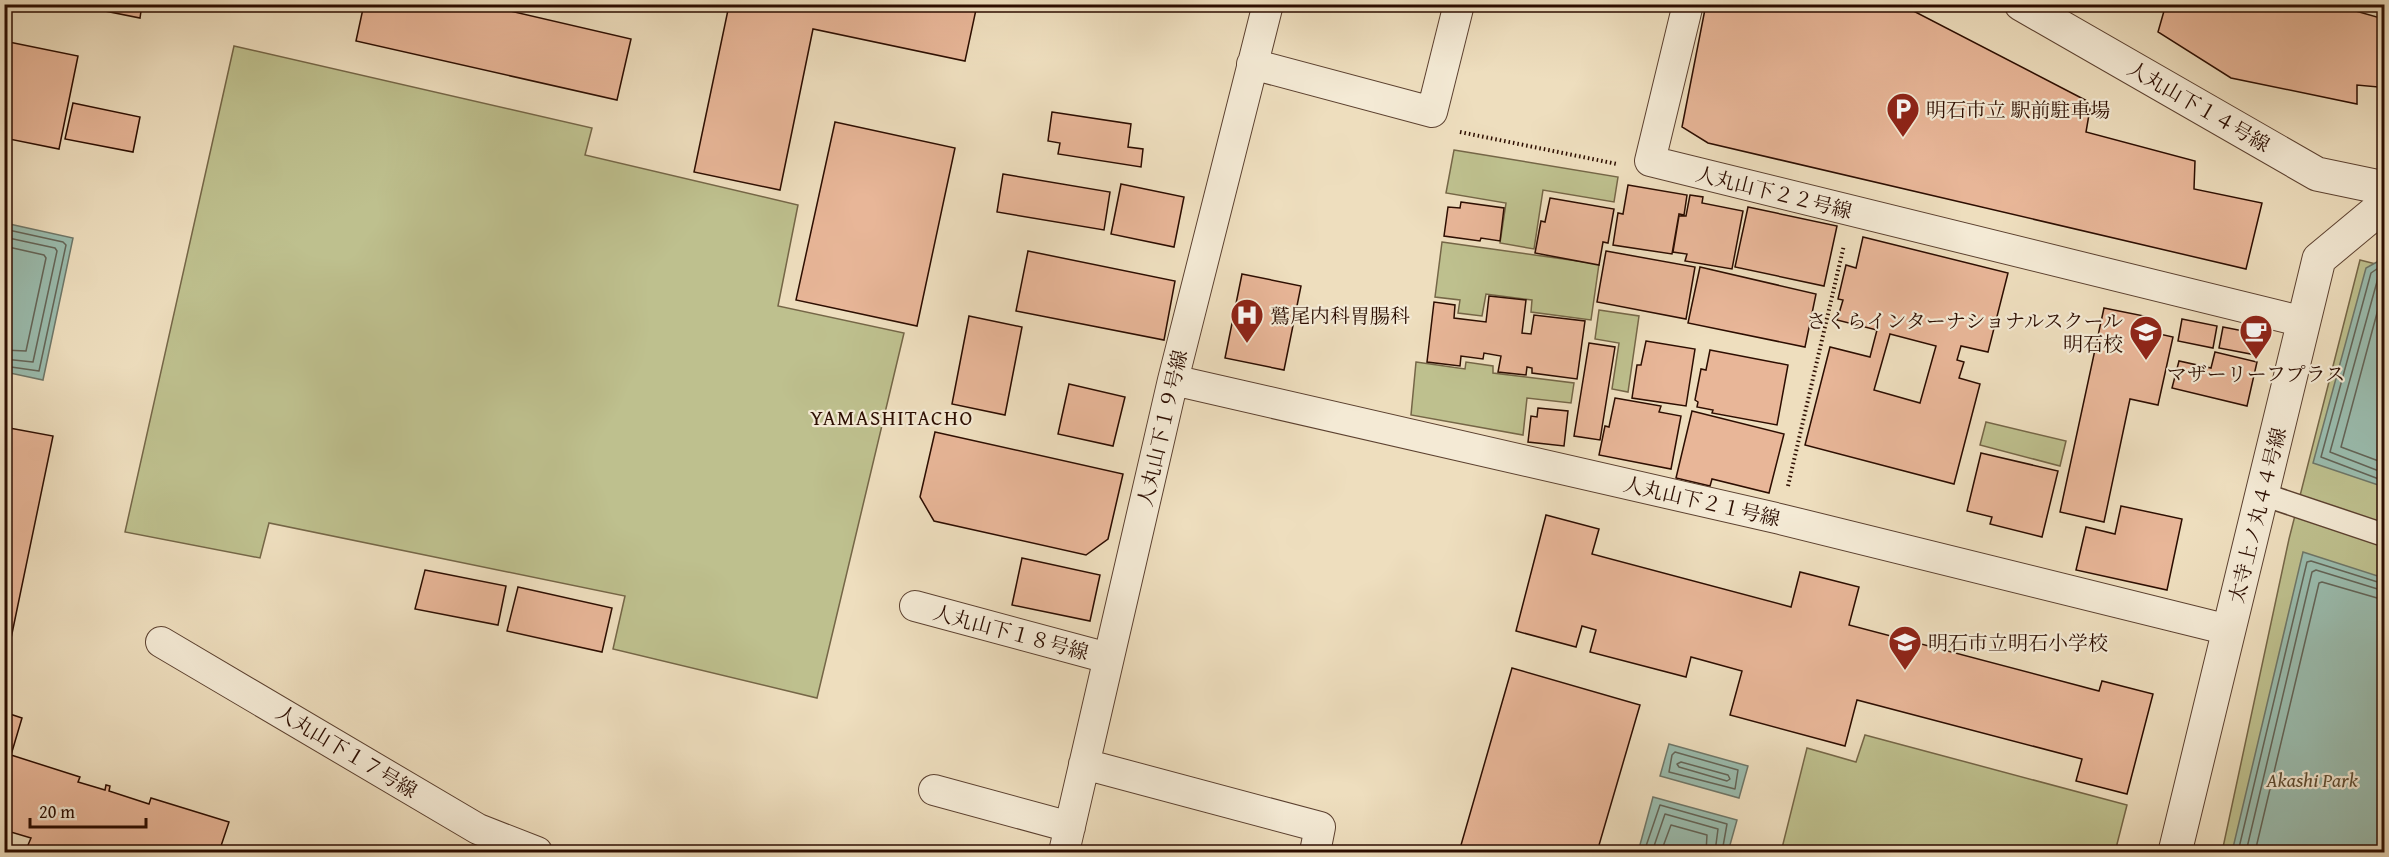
<svg xmlns="http://www.w3.org/2000/svg" width="2389" height="857" viewBox="0 0 2389 857" font-family="'Gentium Book Plus','Noto Serif JP',serif">
<style>
.green{fill:#bec08e;stroke:#756647;stroke-width:1.5}
.water{fill:#9abcae;stroke:#6e7668;stroke-width:1.5}
.lines{fill:none;stroke-linecap:round;stroke-linejoin:round}
.shore{stroke:#636457;stroke-width:1.5}
.building{fill:#e8b698;stroke:#2c0d00;stroke-width:1.5;fill-rule:evenodd}
.pedestrian-casing{stroke:#5c4130;stroke-width:25}
.minor-casing{stroke:#5c4130;stroke-width:32}
.tertiary-casing{stroke:#5c4130;stroke-width:35}
.path{stroke:#2c0d00;stroke-width:4;stroke-dasharray:1.5 3;stroke-linecap:butt}
.pedestrian{stroke:#f4ead5;stroke-width:22}
.minor{stroke:#f4ead5;stroke-width:30}
.tertiary{stroke:#f4ead5;stroke-width:33}
.labels{text-anchor:middle;dominant-baseline:central;stroke-width:4.5;stroke-linejoin:round;paint-order:stroke}
.street-label{font-size:20px;fill:#2c0d00;stroke:#f4ead5}
.poi-label{font-size:20px;fill:#2c0d00;stroke:#f4ead5;text-anchor:start}
.park-label{font-size:20px;font-style:italic;fill:#5f4c32;stroke:#f4ead5}
.neighbourhood-label{font-size:21px;letter-spacing:1.5px;fill:#2c0d00;stroke:#f4ead5}
</style>
<rect width="100%" height="100%" fill="#eedebe"/>
<filter id="stains"><feTurbulence type="fractalNoise" baseFrequency=".00333" numOctaves="4"/><feColorMatrix values="0 0 0 0 .2 0 0 0 0 .09 0 0 0 0 .02 0 0 0 .5 -.17"/></filter>
<radialGradient id="worn" r=".72"><stop offset=".6" stop-color="#630" stop-opacity="0"/><stop offset="1" stop-color="#630" stop-opacity=".3"/></radialGradient>
<path class="green" d="M234 46 592 128 585 155 798 205 778 306 904 333 817 698 613 649 625 596 269 523 260 558 125 532Z
M1454 150 1618 177 1614 202 1543 190 1534 249 1500 243 1506 203 1446 193Z
M1442 242 1599 264 1591 320 1531 312 1532 300 1486 294 1482 316 1458 313 1460 300 1435 297Z
M2360 260 2384 266V852H2222L2289 539Z
M1599 310 1639 316 1628 392 1612 389 1619 343 1595 339Z
M1416 362 1465 369 1466 362 1493 366V373L1574 383 1571 403 1527 398 1523 435 1411 415Z
M1986 422 2066 441 2060 466 1980 445Z
M1865 735 2127 805 2115 852H1781L1807 748 1856 762Z"/>
<path class="water" d="M5 223 73 238 43 380 5 372Z
M2384 258V487L2313 463 2366 268Z
M2303 552 2384 578V852H2232Z
M1669 744 1748 766 1739 798 1660 776Z
M1653 797 1737 820 1728 852H1638Z"/>
<g class="lines">
<path class="shore" d="M4 229 63 242 66 245 39 371 4 366
M4 237 55 248 57 251 33 362 4 359
M4 246 44 255 46 258 26 351 4 350
M2384 264 2371 273 2321 457 2384 481
M2384 273 2378 278 2330 452 2384 473
M2384 287 2341 447 2384 463
M1675 752 1738 770 1735 789 1669 772 1672 755Z
M1681 762 1728 775 1730 779 1727 781 1679 767 1677 764Z
M1644 852 1660 805 1727 824 1722 852
M1652 852 1665 814 1718 829 1715 852
M1661 852 1671 825 1707 835 1706 852
M2238 852 2307 562 2311 561 2384 584
M2246 852 2312 572 2316 570 2384 591
M2255 852 2319 583 2322 582 2384 600"/>
</g>
<path class="building" d="M70 4H142L140 18Z
M364 4H480L631 39 617 100 356 41Z
M700 4H975L977 5 965 61 813 29 780 190 694 172 728 10Z
M1706 4H1900L2091 103 2086 132 2195 161 2194 189 2262 203 2246 269 1708 143 1682 127Z
M2166 4H2331L2384 19V57L2378 87 2357 85V104L2231 78 2158 32Z
M4 41 78 56 59 149 4 138Z
M73 103 140 117 133 152 65 139Z
M1052 112 1131 124 1128 147 1143 149 1141 167 1058 154 1060 143 1048 141Z
M835 122 955 148 917 326 796 300Z
M1003 174 1110 192 1104 230 997 212Z
M1121 184 1184 197 1174 247 1111 234Z
M1628 185 1687 195 1684 215 1679 214 1672 254 1613 245 1618 213 1623 214Z
M1690 195 1703 197 1702 203 1743 211 1732 269 1685 261 1687 254 1673 252 1679 216H1686Z
M1550 198 1614 209 1608 243 1603 242 1599 265 1535 253 1541 221 1545 222Z
M1461 202 1504 208 1500 241 1481 238 1480 241 1444 236 1448 207 1460 208Z
M1748 207 1837 226 1824 286 1735 267Z
M1863 237 2008 273 1988 352 1961 346 1957 360 1964 362 1959 378 1980 384 1954 484 1805 445 1830 347 1870 357 1877 330 1837 320 1843 300 1838 299 1846 265 1856 268ZM1890 334 1936 346 1920 403 1874 390Z
M1028 251 1175 281 1164 340 1016 311Z
M1606 251 1695 267 1686 319 1597 302Z
M1700 267 1816 294 1805 347 1688 323Z
M1242 274 1301 286 1284 370 1225 358Z
M1489 296 1526 300 1522 333 1531 334 1534 315 1585 321 1577 379 1532 373V368L1527 367 1526 375 1498 372 1501 356 1484 353 1483 359 1461 356 1460 366 1427 362 1434 302 1455 305 1454 318 1486 322Z
M2104 308 2149 317 2146 331 2173 337 2158 405 2130 399 2104 522 2060 512Z
M969 316 1022 327 1005 415 952 404Z
M2182 319 2217 326 2213 348 2178 341Z
M2223 327 2259 334 2256 355 2219 348Z
M1646 341 1695 349 1686 406 1632 398 1637 365H1641Z
M1589 343 1615 347 1600 440 1574 436Z
M1710 350 1788 365 1777 425 1712 413 1713 410 1697 407 1698 402 1695 400 1701 369 1706 370Z
M2215 352 2257 362 2247 406 2172 388 2179 361 2211 368Z
M1069 384 1125 397 1113 446 1058 434Z
M1615 398 1661 406 1659 412 1681 416 1671 469 1599 455 1605 426 1609 427Z
M1538 408 1568 411 1564 446 1528 442 1531 416 1537 417Z
M1692 411 1784 434 1769 493 1712 479 1710 486 1676 478Z
M4 427 53 436 9 648 4 647Z
M935 432 1123 474 1108 539 1086 555 934 521 920 497Z
M1981 453 2058 471 2042 537 1990 524 1992 517 1967 511Z
M2121 506 2182 519 2167 590 2076 570 2086 527 2115 534Z
M1546 515 1599 529 1592 554 1791 607 1800 572 1859 587 1849 625 2099 691 2102 681 2153 694 2127 794 2076 781 2082 759 1857 700 1845 746 1730 715 1742 671 1691 657 1686 677 1590 652 1596 630 1582 626 1576 647 1516 631Z
M1022 558 1100 575 1090 621 1012 605Z
M425 570 506 586 498 625 415 609Z
M518 587 612 608 602 652 507 631Z
M1512 668 1640 705 1597 852H1459Z
M4 712 22 718 11 755 80 777 78 782 105 790 106 785 110 786 109 791 149 804 151 798 229 822 219 852H25L31 838 4 830Z"/>
<g class="lines">
<defs>
<path id="pedestrian" d="M2262 494 2384 535"/>
<path id="minor" d="M1688 4 1650 161 2304 322
M1252 64 1432 112 1459 4
M1173 380 1780 519 2229 630
M915 606 1108 658
M161 642 478 829 537 852
M1084 764 1320 827 1315 852
M934 790 1070 827
M1064 852 1173 380 1268 4"/>
<path id="tertiary" d="M2021 4 2317 174 2384 188
M2175 852 2319 259 2384 205"/>
</defs>
<use href="#pedestrian" class="pedestrian-casing"/>
<use href="#minor" class="minor-casing"/>
<use href="#tertiary" class="tertiary-casing"/>
<path class="path" d="M1460 132 1617 164
M1788 486 1844 245"/>
<use href="#pedestrian" class="pedestrian"/>
<use href="#minor" class="minor"/>
<use href="#tertiary" class="tertiary"/>
</g>
<defs>
<symbol id="parking-pin" viewBox="-11 -11 22 30"><path d="M0 17L-7.5 6A9.5 9.5 0 1 1 7.5 6Z" fill="#8f2418" stroke="#f4ead5"/><path d="M-3.5-5.5H1a3.5 3.5 0 0 1 0 7H-1V5.5H-3.5ZM-1-3.4V-.6H.8a1.4 1.4 0 0 0 0-2.8Z" fill="#fff"/></symbol>
<symbol id="hospital-pin" viewBox="-11 -11 22 30"><path d="M0 17L-7.5 6A9.5 9.5 0 1 1 7.5 6Z" fill="#8f2418" stroke="#f4ead5"/><path d="M-5-5h3v3.5h4V-5h3V5h-3V1.5h-4V5h-3Z" fill="#fff"/></symbol>
<symbol id="cafe-pin" viewBox="-11 -11 22 30"><path d="M0 17L-7.5 6A9.5 9.5 0 1 1 7.5 6Z" fill="#8f2418" stroke="#f4ead5"/><path d="M-5.5-4.5H6V0H3Q3 3.5 0 3.5H-2.5Q-5.5 3.5-5.5 0ZM3-3.2v2h1.7v-2ZM-6 4.5H4V6H-6Z" fill="#fff"/></symbol>
<symbol id="school-pin" viewBox="-11 -11 22 30"><path d="M0 17L-7.5 6A9.5 9.5 0 1 1 7.5 6Z" fill="#8f2418" stroke="#f4ead5"/><path d="M0-5L7-2L0 1L-7-2ZM-4 1L0 2.5L4 1V4Q0 6-4 4Z" fill="#fff"/></symbol>
</defs>
<g fill-rule="evenodd">
<use href="#parking-pin" x="1884" y="90" width="38" height="52"/>
<use href="#hospital-pin" x="1228" y="296" width="38" height="52"/>
<use href="#cafe-pin" x="2237" y="312" width="38" height="52"/>
<use href="#school-pin" x="2127" y="313" width="38" height="52"/>
<use href="#school-pin" x="1886" y="623" width="38" height="52"/>
</g>
<g class="labels">
<g class="street-label">
<text transform="translate(2199 106) rotate(30)">人丸山下１４号線</text>
<text transform="translate(1774 192) rotate(14)">人丸山下２２号線</text>
<text transform="translate(1162 428) rotate(-77)">人丸山下１９号線</text>
<text transform="translate(1702 501) rotate(13)">人丸山下２１号線</text>
<text transform="translate(2257 515) rotate(-76)">太寺上ノ丸４４号線</text>
<text transform="translate(1011 632) rotate(15)">人丸山下１８号線</text>
<text transform="translate(347 751) rotate(31)">人丸山下１７号線</text>
</g>
<g class="poi-label">
<text x="1926" y="109">明石市立 駅前駐車場</text>
<text x="1270" y="315">鷲尾内科胃腸科</text>
<text x="2123" y="320" text-anchor="end">さくらインターナショナルスクール<tspan x="2123" dy="23">明石校</tspan></text>
<text x="2256" y="373" text-anchor="middle">マザーリーフプラス</text>
<text x="1928" y="642">明石市立明石小学校</text>
</g>
<g class="park-label">
<text x="2312" y="779">Akashi Park</text>
</g>
<g class="neighbourhood-label">
<text x="892" y="417">YAMASHITACHO</text>
</g>
</g>
<rect width="2389" height="857" fill="none" stroke="#eedebe" stroke-width="24"/>
<rect x="6" y="6" width="2377" height="845" fill="none" stroke="#2c0d00" stroke-width="3"/>
<rect x="12" y="12" width="2365" height="833" fill="none" stroke="#2c0d00" stroke-width="1.5"/>
<path d="M30 818v9h116v-9" fill="none" stroke="#2c0d00" stroke-width="3"/>
<text x="39" y="818" font-size="18" fill="#2c0d00" stroke="#f4ead5" stroke-width="4.5" paint-order="stroke">20 m</text>
<rect width="100%" height="100%" filter="url(#stains)"/>
<rect width="100%" height="100%" fill="url(#worn)"/>
</svg>
